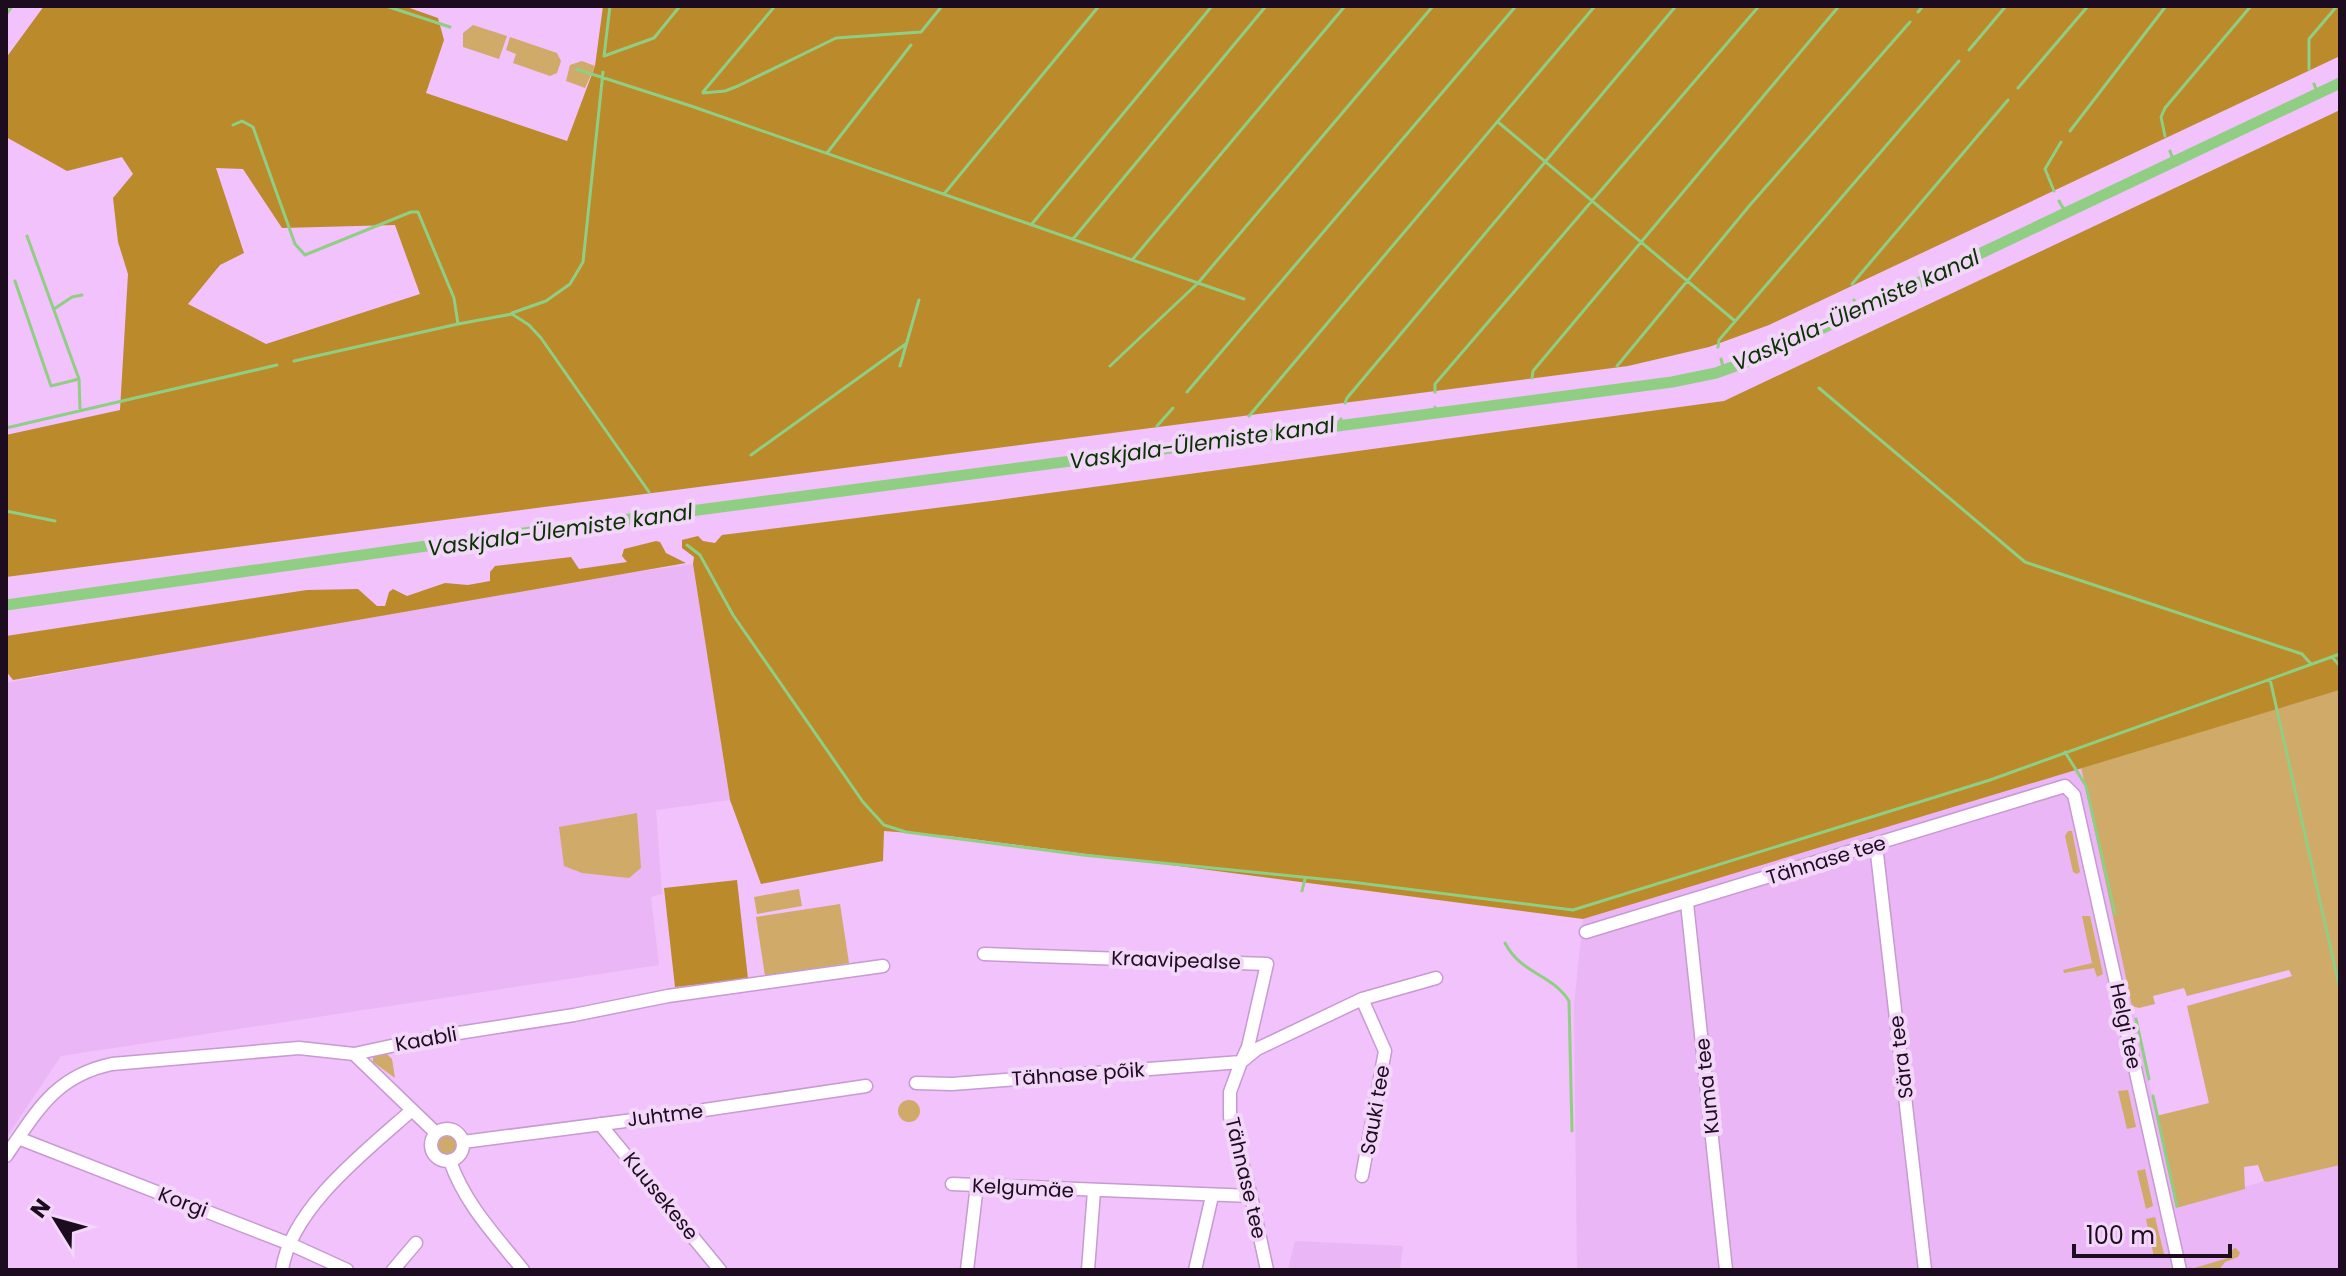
<svg xmlns="http://www.w3.org/2000/svg" width="2346" height="1276" viewBox="0 0 2346 1276" font-family="Poppins,sans-serif">
<style>
.built{fill:#eab6f5}
.green{fill:#d0aa68}
.forest{fill:#ba8a2b;fill-rule:evenodd}
.lines{fill:none;stroke-linecap:round;stroke-linejoin:round}
.stream{stroke:#8fce83;stroke-width:3}
.canal{stroke:#8fce83;stroke-width:11}
.minor-casing{stroke:#c79ad1;stroke-width:15}
.minor{stroke:#fff;stroke-width:12}
.labels{text-anchor:middle;dominant-baseline:central;stroke-width:8;stroke-linejoin:round;paint-order:stroke}
.street-label{font-size:20px;fill:#1d0c20;stroke:#f3d7f9}
.water-label{font-size:22px;font-style:italic;fill:#083300;stroke:#f3d7f9}
</style>
<rect width="100%" height="100%" fill="#f1c2fb"/>
<path class="built" d="M693 564 730 800 656 810 662 894 651 897 659 965 61 1056 6 1138V683L492 592Z
M2081 767 2176 1208 2264 1181 2340 1165V1270H1577L1574 1004 1583 919Z
M1295 1241 1403 1246 1400 1270H1288Z"/>
<path class="green" d="M473 25 507 36 499 59 463 47V33Z
M510 37 557 53 561 61 557 73 550 76 513 63 516 54 506 50Z
M582 61 595 66 585 88 566 81 570 65Z
M2340 690V1165L2267 1182 2264 1181 2258 1165 2244 1167 2245 1189 2176 1208 2156 1116 2209 1103 2187 1006 2292 976 2289 970 2187 996 2184 988 2153 996 2155 1004 2139 1008 2132 1006 2081 767Z
M637 813 641 868 629 878 582 873 564 866 559 827Z
M2068 831H2072L2080 872 2077 874 2073 872 2065 836Z
M799 889 802 906 757 914 754 897Z
M840 904 849 963 765 976 756 917Z
M2082 916H2090L2103 974 2097 977 2094 968 2064 973 2063 970 2092 963Z
M387 1054 392 1059 395 1078 373 1062V1057Z
M2128 1090 2136 1127 2127 1129 2118 1091Z
M898 1111a11 11 0 1 1 22 0a11 11 0 1 1-22 0Z
M438 1145a9 9 0 1 1 18 0a9 9 0 1 1-18 0Z
M2145 1169 2153 1206 2146 1209 2137 1171Z
M2155 1217 2164 1254 2154 1257 2146 1219Z
M2236 1248 2240 1253 2238 1257 2225 1262 2219 1270H2186L2190 1267 2191 1269 2228 1258 2233 1249Z"/>
<path class="forest" d="M44 6H404L438 18 444 40 426 93 567 141 595 66 603 6H2340V56L1769 325 1709 347 1628 366 6 577V435L120 410 128 274 118 242 113 198 133 174 122 157 67 171 6 137V58ZM216 168 243 169 282 228 395 225 420 294 266 344 188 304 220 265 244 253Z
M2340 110V690L1583 919 949 836 884 831 883 861 761 884 730 800 693 564 694 557 682 548V540L698 536 703 541 715 543 722 535 991 501 1724 401Z
M656 541 660 542 666 553 686 563 13 680 6 671V636L307 590 358 589 377 606H385L389 592 393 589 407 596 445 583 468 585 490 581V572L495 566 571 557 579 569 627 562 622 556 624 549Z
M737 880 748 979 675 987 664 888Z"/>
<g class="lines">
<path class="stream" d="M386 6 450 27
M610 6 604 56 654 38 680 6
M1918 12 1923 6
M6 15 12 6
M1969 50 2006 6
M576 69 691 106 1244 299
M2309 69V39L2337 6
M2314 84 2318 94
M2018 88 2088 6
M703 92 775 6
M703 93 725 91 738 86 836 38 921 32 942 6
M1498 122 1735 321
M233 125 242 121 253 127 295 244 305 255 411 212H418L454 298 458 324 512 314 529 325 541 338 649 492
M2070 131 2166 6
M2165 136 2161 117 2165 108 2251 6
M2170 151 2174 162
M827 153 911 45
M2054 191 2045 169 2061 142
M944 194 1099 6
M2059 201 2066 213
M1031 225 1212 6
M27 236 79 379 80 409
M1073 239 1266 6
M1132 260 1345 6
M15 281 51 386 79 379
M1852 284 2008 100
M1854 300 1857 312
M54 309 72 297 82 295
M512 313 546 301 570 284 583 262 603 72
M1718 347 1719 340 1959 61
M1721 359 1724 370
M294 361 458 324
M900 366 919 300
M1110 366 1198 283 1433 6
M1617 366 1750 205 1910 22
M1532 378 1533 371 1839 6
M1819 388 2025 562 2302 654 2311 664
M1187 392 1516 6
M1435 392V384L1759 6
M1345 403 1347 398 1676 6
M1435 413V407
M1249 416 1595 6
M1157 426 1173 408
M1338 427 1341 419
M6 428 277 365
M1246 440 1247 432
M1157 451V442
M751 455 907 343
M6 511 55 521
M687 545 700 555 733 615 863 802 884 825 906 832 1083 855 1351 882 1573 910 1990 780 2340 654
M2332 657 2340 666
M2270 679 2340 990
M2065 752 2086 786 2115 914
M1302 891 1305 879
M1505 943C1522 975 1551 973 1569 1001L1572 1131
M2136 1019 2149 1079
M2153 1096 2177 1206"/>
<path class="canal" d="M6 605 455 542 1672 382 1716 373 1766 355 2340 83"/>
<defs>
<path id="minor" d="M1876 845 1925 1270
M1687 903 1726 1270
M1586 932 2065 786 2074 795 2180 1270
M354 1054 436 1133
M916 1083 952 1084 1241 1062 1248 1047 1267 964 984 954
M600 1124 720 1270
M431 1145a16 16 0 1 1 32 0a16 16 0 1 1-32 0Z
M18 1138 290 1244 347 1270
M463 1142 664 1116 866 1086
M6 1156C37 1111 55 1076 112 1064L299 1048 354 1054 433 1037 574 1015 668 996 883 966
M450 1161C465 1204 495 1235 523 1270
M1362 1176 1385 1051 1362 999
M952 1184 1251 1196
M282 1270C291 1208 367 1150 412 1110
M393 1270 416 1243
M967 1270 977 1185
M1088 1270 1094 1191
M1195 1270 1212 1196
M1267 1270 1251 1196 1230 1117V1092L1241 1062 1257 1049 1362 999 1436 978"/>
</defs>
<use href="#minor" class="minor-casing"/>
<use href="#minor" class="minor"/>
</g>
<g class="labels">
<g class="street-label">
<text transform="translate(1826 860) rotate(-17)">Tähnase tee</text>
<text transform="translate(1176 960) rotate(2)">Kraavipealse</text>
<text transform="translate(2126 1026) rotate(78)">Helgi tee</text>
<text transform="translate(426 1039) rotate(-10)">Kaabli</text>
<text transform="translate(1901 1057) rotate(-97)">Sära tee</text>
<text transform="translate(1078 1074) rotate(-4)">Tähnase põik</text>
<text transform="translate(1707 1086) rotate(-96)">Kuma tee</text>
<text transform="translate(1375 1110) rotate(-80)">Sauki tee</text>
<text transform="translate(665 1115) rotate(-7)">Juhtme</text>
<text transform="translate(1246 1178) rotate(77)">Tähnase tee</text>
<text transform="translate(1023 1188) rotate(3)">Kelgumäe</text>
<text transform="translate(661 1196) rotate(51)">Kuusekese</text>
<text transform="translate(183 1202) rotate(21)">Korgi</text>
</g>
<g class="water-label">
<text transform="translate(1856 310) rotate(-24)">Vaskjala-Ülemiste kanal</text>
<text transform="translate(1202 443) rotate(-8)">Vaskjala-Ülemiste kanal</text>
<text transform="translate(560 530) rotate(-8)">Vaskjala-Ülemiste kanal</text>
</g>
</g>
<rect width="2346" height="1276" fill="none" stroke="#1d0c20" stroke-width="16"/>
<g transform="translate(56 1220) rotate(307)" stroke="#f3d7f9" stroke-width="6" paint-order="stroke">
<path d="M0-6L14 30L0 20L-14 30Z" fill="#1d0c20"/>
<text y="-12" font-size="22" font-weight="bold" text-anchor="middle" fill="#1d0c20">N</text>
</g>
<path d="M2074 1244v12h156v-12" fill="none" stroke="#1d0c20" stroke-width="4"/>
<text x="2086" y="1244" font-size="24" fill="#1d0c20" stroke="#f3d7f9" stroke-width="6" paint-order="stroke">100 m</text>
</svg>
